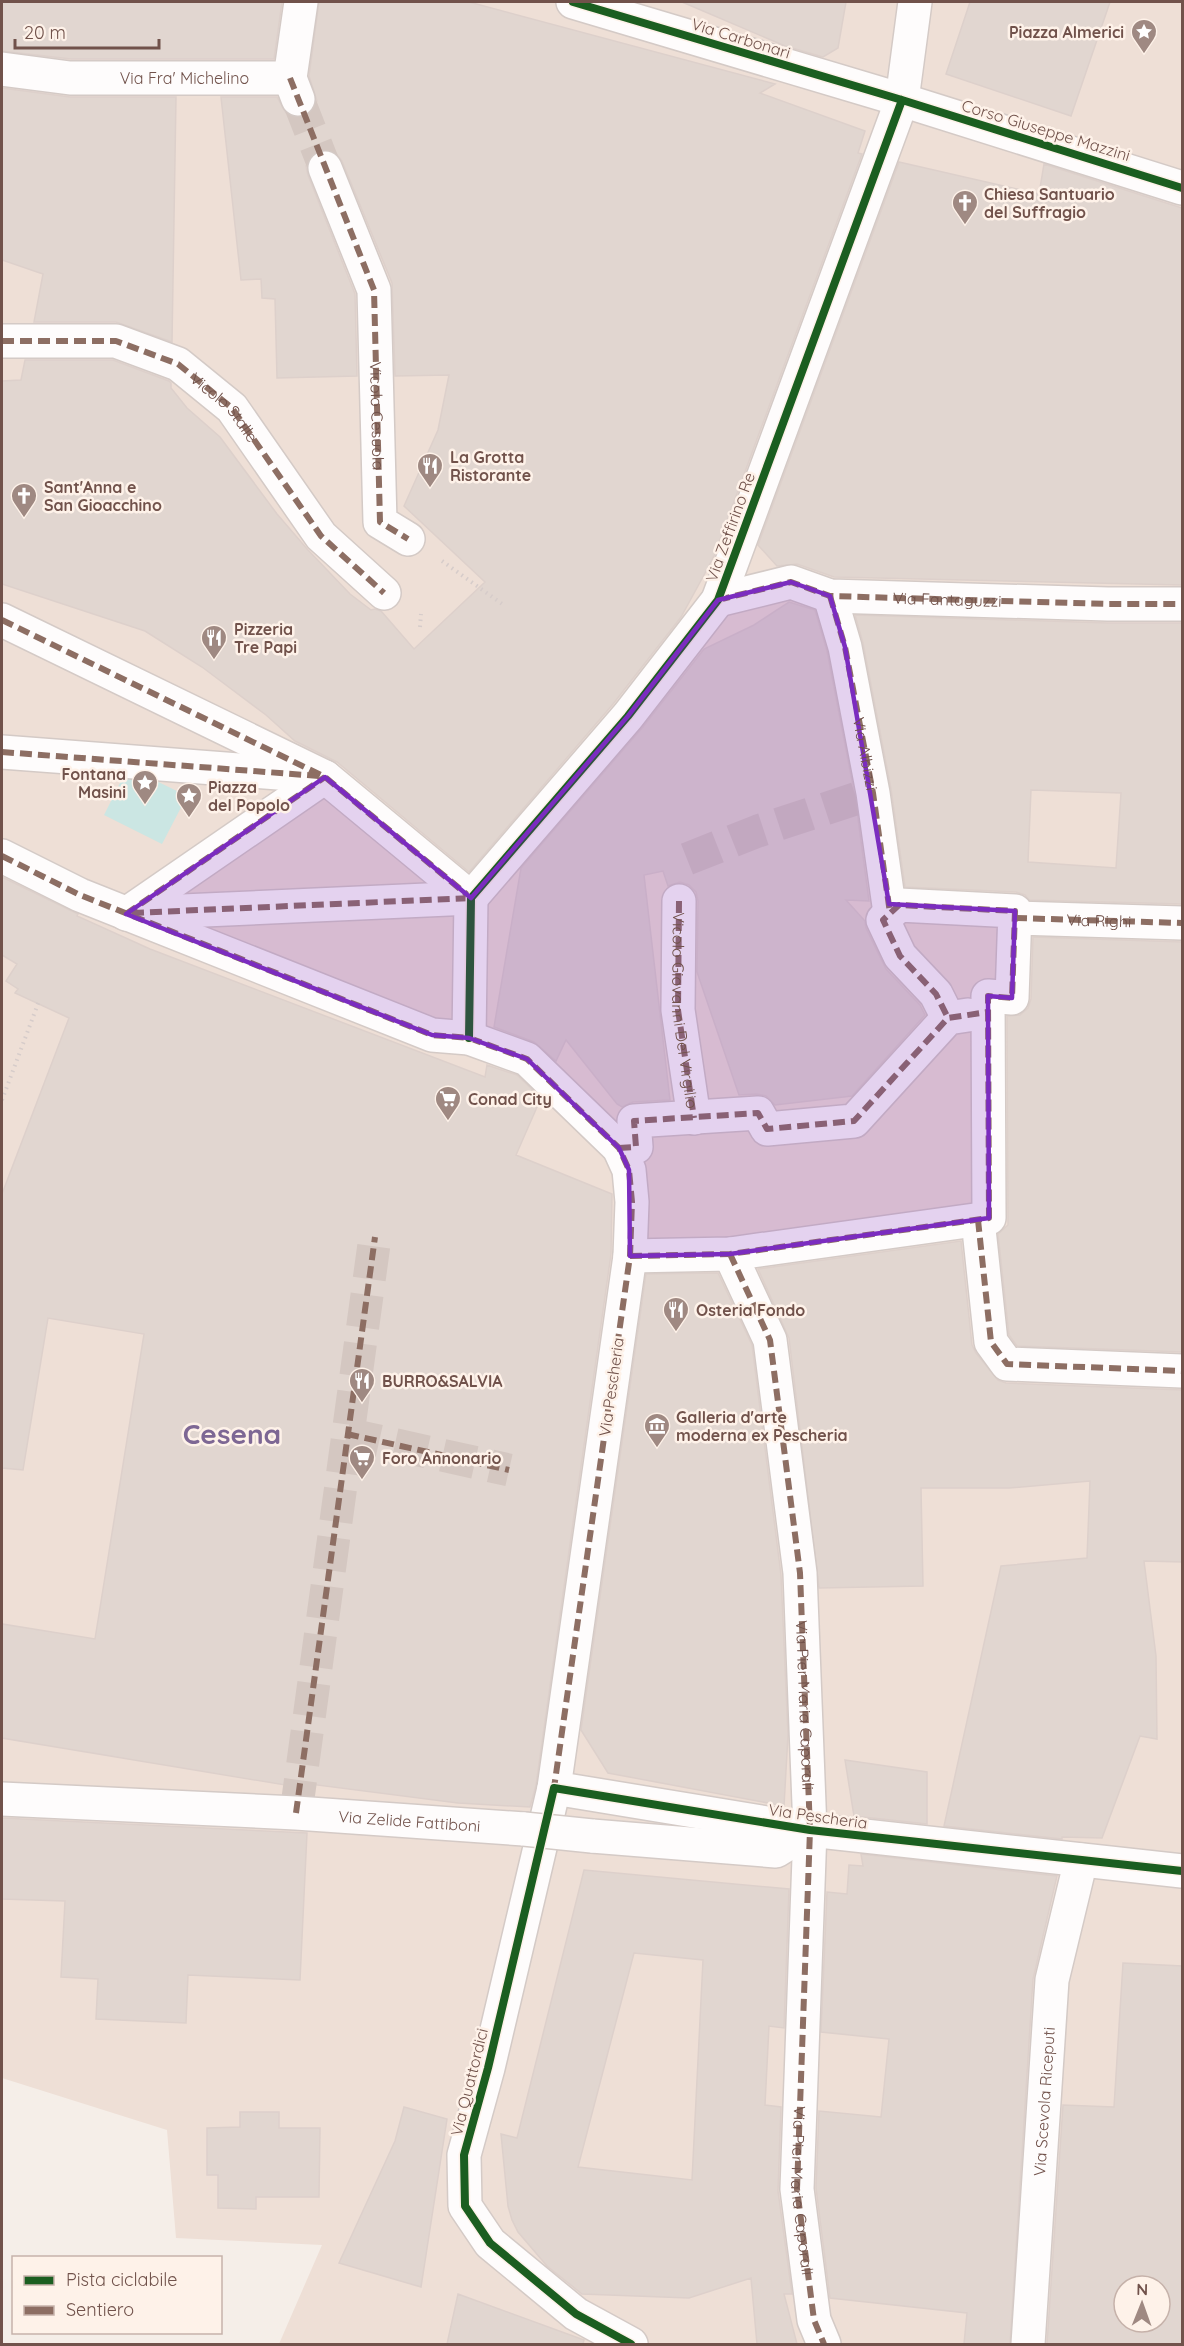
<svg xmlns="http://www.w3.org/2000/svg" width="1184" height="2346" viewBox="0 0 1184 2346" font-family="Quicksand,sans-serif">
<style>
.residential{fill:#eedfd6;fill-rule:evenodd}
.water{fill:#cbe6e3}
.building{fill:#e1d6d0;stroke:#ddd0cb;stroke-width:1.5;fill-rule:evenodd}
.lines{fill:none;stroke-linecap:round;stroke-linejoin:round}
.minor-tunnel{stroke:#d4c7c1;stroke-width:33;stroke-dasharray:33 16;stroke-linecap:butt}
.minor-casing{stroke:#d4cac6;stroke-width:36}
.path{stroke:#d6ccca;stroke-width:4;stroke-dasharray:1.5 4.5;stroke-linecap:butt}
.minor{stroke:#fefcfc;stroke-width:33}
.minor-bridge-casing{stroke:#d4cac6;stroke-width:36;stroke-linecap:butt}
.minor-bridge{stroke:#fefcfc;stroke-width:33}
.quiet{stroke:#8d6e63;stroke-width:6;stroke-dasharray:12 6;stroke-linecap:butt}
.cycleway-casing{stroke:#fef2e9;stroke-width:11}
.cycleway{stroke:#1b5e20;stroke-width:8}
.marked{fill:#7b2cbf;fill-opacity:0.2;stroke:#7b2cbf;stroke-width:4.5;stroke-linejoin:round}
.labels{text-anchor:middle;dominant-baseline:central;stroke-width:5;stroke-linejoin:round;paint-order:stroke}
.poi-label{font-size:16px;font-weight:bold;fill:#71524b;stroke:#fef2e9;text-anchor:start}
.street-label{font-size:16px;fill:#71524b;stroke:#fef2e9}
.town-label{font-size:28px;font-weight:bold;fill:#7d6794;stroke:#fef2e9}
</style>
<rect width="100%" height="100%" fill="#f5eee8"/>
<path class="residential" d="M2 2H1182V2344H279L322 2245 176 2238 167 2130 2 2078ZM1124 2286H1160V2322H1124Z"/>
<path class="water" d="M128 767 187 796 162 844 104 815Z"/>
<path class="building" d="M2 2H282L274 59H71L2 51Z
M319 2H469L775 84 760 93 865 131 858 153 862 154 714 556 704 575 681 617 613 704 469 872 337 762 295 741 266 715 202 667 145 631 2 584V381L21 380 25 360H113L169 381 171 383V388L187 408 220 437 277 514 308 550 350 594 371 610 375 609 381 611 414 649 485 582 404 506 438 430 449 375 395 376 392 283 342 161 336 153 327 149 318 151 310 157 306 166 308 175 355 294 357 376 277 378 275 299 262 298 261 279 241 280 221 97H277L286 113 294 117H304L312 111 317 101 309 76Z
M682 2H846L838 48 823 57 785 46Z
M970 2H1110L1071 116 946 74Z
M2 88 70 97H176L172 342 116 322H34L43 274 2 260Z
M899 162 1039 194 1044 164 1182 208V585L834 577 797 564 777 566 758 545Z
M789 602 815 610 827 651 855 796 869 901 846 900 865 921 866 928 886 969 920 1005 925 1015 852 1096 775 1105 766 1096 757 1094 739 1095 697 972 698 901 696 892 689 885 680 882 668 886 663 871 644 875 670 1100 633 1102 622 1107 617 1104 566 1040 556 1061 534 1042 494 1027 521 868 642 728 704 649 754 625Z
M855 615 1108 623H1182V904L1029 900 1025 895 1016 892 905 887 891 789 863 643ZM1031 790 1121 793 1116 868 1028 862Z
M2 877 78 914 77 916 150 949 485 1077 487 1065 517 1075 541 1098 516 1155 612 1194 611 1254 536 1785 530 1807 458 1803 310 1784 309 1789 2 1738V1624L95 1639 144 1334 48 1318 23 1470 2 1468V1194L69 1018 15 993 18 989 6 981 17 964 2 955Z
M1033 937 1182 942V1352L1017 1346 1009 1335 998 1234 1008 1225 1007 1016 1020 1015 1028 1008 1031 999Z
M961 1241 972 1345 976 1353 998 1380 1006 1383 1182 1390V1562L1144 1561 1156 1656 1157 1739 1140 1736 1102 1838 1062 1837V1839L944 1826 1001 1566 1087 1558 1090 1481 1009 1488H921L923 1586 819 1588 789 1338 758 1269Z
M718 1273 752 1345 781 1575 788 1735 784 1806 608 1773 581 1730 646 1274Z
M845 1760 927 1772V1824L854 1816Z
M2 1818 307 1833 300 1980 188 1975 186 2023 96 2019 98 1979 61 1977 65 1901 2 1899Z
M861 1854 1057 1876 1033 1979 1010 2344H964L967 2313 830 2298 816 2188 819 2111 881 2117 889 2039 821 2032 827 1892 847 1894 849 1865 863 1866Z
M584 1870 789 1889 784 2028 769 2026 765 2105 781 2107 778 2191 792 2294H784L797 2344H757L751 2278 689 2298 582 2294 547 2266 518 2232 512 2220 508 2206 501 2134 517 2138ZM634 1953 703 1960 692 2180 578 2167Z
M1123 1963 1182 1966V2344H1047L1063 2105 1114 2107ZM1124 2286H1160V2322H1124Z
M404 2107 447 2119 421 2287 339 2263 395 2141Z
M240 2112H279V2128H320L319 2197H256V2209L218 2208V2175H207V2128L240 2127Z
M458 2294 584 2340 583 2344H447Z"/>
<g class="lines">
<path class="minor-tunnel" d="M298 99 325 168
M687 859 758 831 873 793
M347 1434 509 1470
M296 1813 375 1237"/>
<defs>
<g id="minor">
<path d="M573 2 902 100 1182 188"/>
<path id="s1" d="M2 69 70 78H290"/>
<path d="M298 99 290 78 301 2"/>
<path d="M325 168 374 290 380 522 408 539"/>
<path d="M2 341H116L178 364 232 408 321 536 384 593"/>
<path d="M830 596 845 647 873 793 890 913"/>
<path d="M718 600 791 582 830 596 1108 604H1182"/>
<path d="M2 620 325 777 471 898"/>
<path d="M2 752 305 775"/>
<path d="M2 856 80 895 432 1035 469 1038 527 1059 619 1148 629 1170 632 1202 630 1256 554 1788 488 2068 464 2155 465 2206 490 2243 576 2314 631 2344"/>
<path d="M471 898 628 716 718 600 902 100 915 2"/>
<path id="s2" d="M679 901 678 1010 694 1118"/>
<path d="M137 913 471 898"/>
<path d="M126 914 325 777"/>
<path d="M1015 918 1182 923"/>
<path d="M469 1038 471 898"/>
<path d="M619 1148 636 1147 634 1121 758 1113 767 1129 854 1121 948 1018 968 1015"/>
<path d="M978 1220 991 1342 1007 1364 1182 1371"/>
<path d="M730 1254 770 1340 800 1573 810 1830 797 2189 814 2320 824 2344"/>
<path d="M630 1256 730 1254 989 1218 988 996 1012 998 1015 911 899 905 883 920 900 956 936 994 948 1018"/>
<path d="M554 1788 810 1830 1182 1871"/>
<path id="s3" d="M2 1799 296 1813 524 1829"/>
<path d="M592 1836 776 1851 810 1830"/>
<path id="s4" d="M1028 2344 1052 1980 1081 1860"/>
</g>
</defs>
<use href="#minor" class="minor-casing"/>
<path class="path" d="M442 561 505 606
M420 627 421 614
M2 1100 39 1001"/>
<use href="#minor" class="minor"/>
<defs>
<path id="minor-bridge" d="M524 1829 592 1836"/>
</defs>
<use href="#minor-bridge" class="minor-bridge-casing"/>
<use href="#minor-bridge" class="minor-bridge"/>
<g class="quiet">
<path id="s5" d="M290 78 374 290 380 522 408 539"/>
<path id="s6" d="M2 341H116L178 364 232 408 321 536 384 593"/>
<path id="s7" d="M830 596 845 647 873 793 890 913"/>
<path id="s8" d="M718 600 791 582 830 596 1108 604H1182"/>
<path d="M2 620 325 777 471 898"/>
<path d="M2 752 319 776"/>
<path d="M2 856 80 895 432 1035 469 1038 527 1059 619 1148 629 1170 632 1202 630 1256 554 1788"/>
<path d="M679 901 678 1010 694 1118"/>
<path d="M132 913 471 898"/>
<path d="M126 914 325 777"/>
<path id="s9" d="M1015 918 1182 923"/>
<path d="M619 1148 636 1147 634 1121 758 1113 767 1129 854 1121 948 1018 988 1012"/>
<path d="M978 1220 991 1342 1007 1364 1182 1371"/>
<path id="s10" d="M730 1254 770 1340 800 1573 810 1830 797 2189 814 2320 824 2344"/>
<path d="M630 1256 730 1254 989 1218 988 996 1012 998 1015 911 899 905 883 920 900 956 936 994 948 1018"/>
<path d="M347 1434 509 1470"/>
<path d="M296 1813 375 1237"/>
</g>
<defs>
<path id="cycleway" d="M573 2 902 100 1182 188
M469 1038 471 898 628 716 718 600 902 100
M631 2344 576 2314 490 2243 465 2206 464 2155 488 2068 554 1788 810 1830 1182 1871"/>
</defs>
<use href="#cycleway" class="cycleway-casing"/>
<use href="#cycleway" class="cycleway"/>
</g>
<path class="marked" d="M791 582 830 596 845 647 889 904 1015 911 1012 998 988 996 989 1218 730 1254 630 1256 629 1170 619 1148 527 1059 469 1038 432 1035 126 914 325 777 471 898 628 716 718 600Z"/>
<defs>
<symbol id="sight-pin" viewBox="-11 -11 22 30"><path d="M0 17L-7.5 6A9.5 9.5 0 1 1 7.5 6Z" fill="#9f8982" stroke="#fef2e9"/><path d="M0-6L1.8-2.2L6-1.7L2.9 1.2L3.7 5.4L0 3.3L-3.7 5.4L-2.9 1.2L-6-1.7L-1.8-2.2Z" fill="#fff"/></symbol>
<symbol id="church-pin" viewBox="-11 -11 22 30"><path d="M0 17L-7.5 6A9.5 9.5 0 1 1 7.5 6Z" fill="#9f8982" stroke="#fef2e9"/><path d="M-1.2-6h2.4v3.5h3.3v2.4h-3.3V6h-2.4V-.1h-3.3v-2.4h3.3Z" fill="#fff"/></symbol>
<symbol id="restaurant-pin" viewBox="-11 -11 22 30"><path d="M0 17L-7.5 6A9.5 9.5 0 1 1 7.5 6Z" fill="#9f8982" stroke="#fef2e9"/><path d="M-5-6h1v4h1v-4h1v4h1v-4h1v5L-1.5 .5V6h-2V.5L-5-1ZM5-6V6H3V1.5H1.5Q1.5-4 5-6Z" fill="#fff"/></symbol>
<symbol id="supermarket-pin" viewBox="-11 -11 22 30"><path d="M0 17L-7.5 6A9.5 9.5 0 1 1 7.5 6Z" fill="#9f8982" stroke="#fef2e9"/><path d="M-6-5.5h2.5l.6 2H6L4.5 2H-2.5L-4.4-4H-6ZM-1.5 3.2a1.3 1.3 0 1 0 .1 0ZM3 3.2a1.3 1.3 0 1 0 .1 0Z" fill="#fff"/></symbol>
<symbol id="museum-pin" viewBox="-11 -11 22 30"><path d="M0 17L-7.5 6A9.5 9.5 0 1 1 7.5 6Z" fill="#9f8982" stroke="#fef2e9"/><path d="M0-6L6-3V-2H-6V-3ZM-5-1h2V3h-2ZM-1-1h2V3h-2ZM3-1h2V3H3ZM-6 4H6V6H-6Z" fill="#fff"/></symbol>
</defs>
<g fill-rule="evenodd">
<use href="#sight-pin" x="1129" y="17" width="30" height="40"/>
<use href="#church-pin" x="950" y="188" width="30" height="40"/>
<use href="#restaurant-pin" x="415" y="451" width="30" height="40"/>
<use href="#church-pin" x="9" y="481" width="30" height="40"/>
<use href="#restaurant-pin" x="199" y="623" width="30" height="40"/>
<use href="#sight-pin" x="130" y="768" width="30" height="40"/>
<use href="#sight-pin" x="174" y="781" width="30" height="40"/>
<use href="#supermarket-pin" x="433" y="1084" width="30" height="40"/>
<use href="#restaurant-pin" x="661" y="1295" width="30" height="40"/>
<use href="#restaurant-pin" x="347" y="1366" width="30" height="40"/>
<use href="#museum-pin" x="642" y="1411" width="30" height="40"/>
<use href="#supermarket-pin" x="347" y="1443" width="30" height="40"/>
</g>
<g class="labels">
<g class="poi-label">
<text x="1124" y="32" text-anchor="end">Piazza Almerici</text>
<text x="984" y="194">Chiesa Santuario<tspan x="984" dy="18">del Suffragio</tspan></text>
<text x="450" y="457">La Grotta<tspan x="450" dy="18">Ristorante</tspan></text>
<text x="44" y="487">Sant'Anna e<tspan x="44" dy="18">San Gioacchino</tspan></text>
<text x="234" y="629">Pizzeria<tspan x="234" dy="18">Tre Papi</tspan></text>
<text x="126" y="774" text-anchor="end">Fontana<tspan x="126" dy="18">Masini</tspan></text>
<text x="208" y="787">Piazza<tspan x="208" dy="18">del Popolo</tspan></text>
<text x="468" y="1099">Conad City</text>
<text x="696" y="1310">Osteria Fondo</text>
<text x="382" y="1381">BURRO&amp;SALVIA</text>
<text x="676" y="1417">Galleria d'arte<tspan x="676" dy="18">moderna ex Pescheria</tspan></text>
<text x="382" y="1458">Foro Annonario</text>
</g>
<g class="street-label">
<text transform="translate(741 38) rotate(17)">Via Carbonari</text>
<text stroke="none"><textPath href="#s1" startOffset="183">Via Fra' Michelino</textPath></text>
<text transform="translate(1046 130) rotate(17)">Corso Giuseppe Mazzini</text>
<text stroke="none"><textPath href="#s6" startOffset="244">Vicolo Stalle</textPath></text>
<text stroke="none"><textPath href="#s5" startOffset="354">Vicolo Cesuola</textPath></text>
<text transform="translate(730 527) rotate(-70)">Via Zeffirino Re</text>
<text stroke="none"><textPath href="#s8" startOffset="234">Via Fantaguzzi</textPath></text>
<text stroke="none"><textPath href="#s7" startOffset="162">Via Albizzi</textPath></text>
<text stroke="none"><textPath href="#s9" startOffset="84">Via Righi</textPath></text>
<text stroke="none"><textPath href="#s2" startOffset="110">Vicolo Giovanni Del Virgilio</textPath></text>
<text transform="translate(611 1387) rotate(-82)">Via Pescheria</text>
<text stroke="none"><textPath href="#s10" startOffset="462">Via Pier Maria Caporali</textPath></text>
<text transform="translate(818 1816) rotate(8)">Via Pescheria</text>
<text stroke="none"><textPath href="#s3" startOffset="408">Via Zelide Fattiboni</textPath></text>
<text transform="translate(469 2082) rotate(-76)">Via Quattordici</text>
<text stroke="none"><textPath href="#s4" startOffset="243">Via Scevola Riceputi</textPath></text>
<text stroke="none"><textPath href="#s10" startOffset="948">Via Pier Maria Caporali</textPath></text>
</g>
<g class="town-label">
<text x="232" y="1433">Cesena</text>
</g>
</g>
<rect width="1184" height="2346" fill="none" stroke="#71524b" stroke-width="6"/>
<rect x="12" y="2256" width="210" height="78" fill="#fef2e9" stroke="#c6b2aa" stroke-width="1.5"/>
<rect x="24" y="2276" width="30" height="9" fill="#1b5e20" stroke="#c6b2aa" stroke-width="1.5"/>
<text x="66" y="2286" font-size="18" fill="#71524b">Pista ciclabile</text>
<rect x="24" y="2306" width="30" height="9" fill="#8d6e63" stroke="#c6b2aa" stroke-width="1.5"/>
<text x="66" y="2316" font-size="18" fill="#71524b">Sentiero</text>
<g transform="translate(1142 2304) rotate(1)"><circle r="28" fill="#fef2e9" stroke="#c6b2aa" stroke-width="1.5"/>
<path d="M0-4.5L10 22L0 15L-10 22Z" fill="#9f8982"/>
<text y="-9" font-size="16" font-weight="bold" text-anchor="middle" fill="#71524b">N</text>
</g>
<path d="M15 39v9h144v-9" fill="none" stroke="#71524b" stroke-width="3"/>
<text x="24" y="39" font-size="18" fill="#71524b" stroke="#fef2e9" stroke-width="4.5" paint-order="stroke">20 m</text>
</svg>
